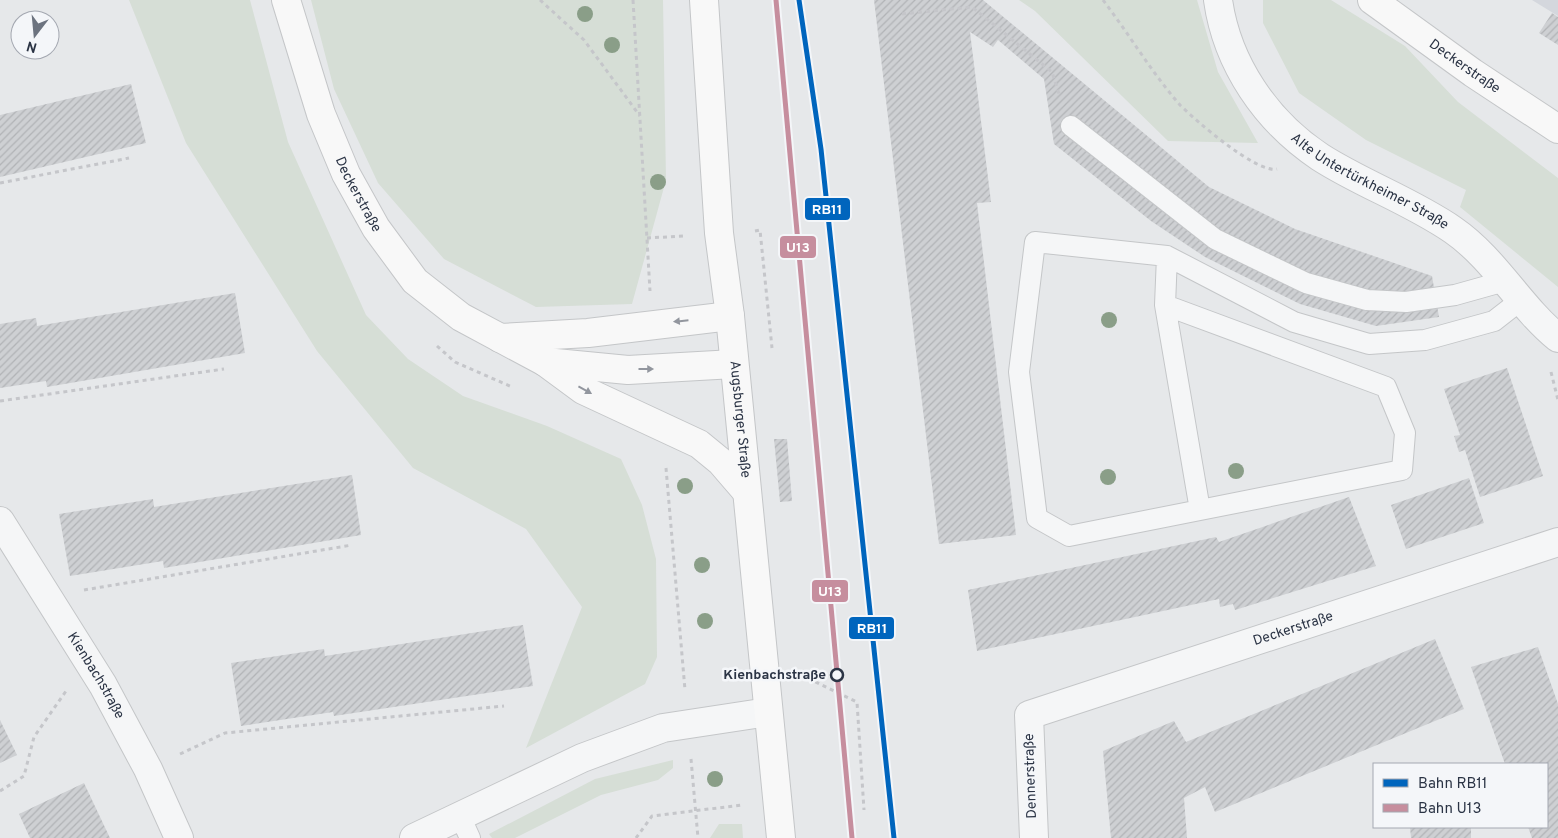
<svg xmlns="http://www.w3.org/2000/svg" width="1558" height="838" viewBox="0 0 1558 838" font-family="Overpass,sans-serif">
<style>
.built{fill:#d4d7dd}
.grass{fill:#d6ded6}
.building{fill:url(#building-hatch)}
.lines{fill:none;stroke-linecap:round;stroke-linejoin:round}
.lane-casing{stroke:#c4c6c8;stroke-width:22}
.street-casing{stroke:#c4c6c8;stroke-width:30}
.secondary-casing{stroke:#c4c6c8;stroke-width:30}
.path{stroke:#c5c6ca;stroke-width:3;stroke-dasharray:4 4;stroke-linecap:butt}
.lane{stroke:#f5f6f7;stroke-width:20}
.street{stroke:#f5f6f7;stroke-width:28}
.secondary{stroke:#f8f8f8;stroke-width:28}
.rail-1-casing{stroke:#f4f6f9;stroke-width:9}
.rail-2-casing{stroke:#f4f6f9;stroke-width:9}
.rail-1{stroke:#0065bd;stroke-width:5}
.rail-2{stroke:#c68e9e;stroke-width:5}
.tree{fill:#8a9e88}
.oneway{fill:#92969e}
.stop-dot{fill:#f4f6f9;stroke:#2b3445;stroke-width:2.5}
.labels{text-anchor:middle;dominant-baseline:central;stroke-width:5;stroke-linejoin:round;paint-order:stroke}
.street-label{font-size:14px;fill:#2b3445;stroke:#f4f6f9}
.stop-label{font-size:14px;font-weight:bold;fill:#2b3445;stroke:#f4f6f9;text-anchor:end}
.line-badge{stroke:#f4f6f9;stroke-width:2}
.badge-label{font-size:14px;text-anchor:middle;font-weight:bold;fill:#fff}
</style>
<defs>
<pattern id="building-hatch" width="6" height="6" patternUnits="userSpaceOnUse" patternTransform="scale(1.25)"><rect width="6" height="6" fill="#ced0d3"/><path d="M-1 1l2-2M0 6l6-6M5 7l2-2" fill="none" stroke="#b1b3b6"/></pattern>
</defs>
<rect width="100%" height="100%" fill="#e6e8ea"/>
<path class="built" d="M1532 0H1558V16Z"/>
<path class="grass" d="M129 0H250L288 142 366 315 408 359 463 396 547 426 621 459 642 505 656 559 657 657 645 684 526 748 582 607 526 529 413 468 317 351 186 143Z
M311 0H663L666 180 632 304 536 307 444 259 378 183 334 89Z
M1019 0H1197L1218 72 1258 143 1168 141 1035 11Z
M1263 0H1331L1405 46 1458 102 1558 178V287L1460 207 1466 190 1366 140 1299 93 1263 23Z
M673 760V768L658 780 601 795 515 838H492L489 834 595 779Z
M719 824H742L743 838H710Z"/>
<path class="building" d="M874 0H983L1209 187 1295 229 1432 276 1439 317 1376 326 1300 304 1205 257 1151 221 1054 144 1044 79 998 40 993 47 970 32 991 202 977 203 1016 535 939 544Z
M1552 13 1558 17V45L1539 33Z
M131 84 146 143 0 177V115Z
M235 293 245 353 47 387 46 381 0 388V324L36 318 37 326Z
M1507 368 1543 476 1480 497 1465 450 1459 452 1454 436 1460 435 1444 389Z
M774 439H787L792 501 780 502Z
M352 475 361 535 164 568 163 561 70 576 59 514 153 499 154 507Z
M1469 478 1484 523 1406 549 1391 505Z
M1349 497 1376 566 1235 610 1233 604 1220 607 1219 599 977 651 968 590 1216 537 1219 542Z
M523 625 533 686 334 716 333 712 241 726 231 663 324 649 325 656Z
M1435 639 1464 709 1215 812 1205 787 1184 798 1187 838H1111L1103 751 1174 721 1186 742Z
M1538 647 1558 704V838H1532L1528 827H1547V764H1505L1471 667Z
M0 720 17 755 0 763Z
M84 783 110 838H30L19 814Z
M1410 827H1471V838H1411Z"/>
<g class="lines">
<defs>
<path id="lane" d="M1071 126 1215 239 1306 283 1367 300 1406 302 1455 295 1505 281
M1167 256 1165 305 1200 510 1069 536 1037 518 1019 372 1035 242 1167 256 1294 322 1369 344 1425 340 1494 321 1521 300
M1165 305 1386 387 1405 433 1402 470 1200 510
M460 816 470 838"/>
<g id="street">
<path id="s1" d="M1218 0C1227 64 1266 121 1320 157 1362 184 1411 201 1453 230 1495 259 1519 306 1558 338"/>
<path id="s2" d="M0 521 103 685 148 769 179 838"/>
<path d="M414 838 582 758 663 728 768 712"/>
<path id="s3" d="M1034 838 1029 715 1558 542"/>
</g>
<g id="secondary">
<path id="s4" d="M286 0 321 114 346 174 376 228 415 281 461 317 545 362 628 370 734 364"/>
<path id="s5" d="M704 0 719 233 730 316 781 838"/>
<path id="s6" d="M1372 0 1473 73 1558 129"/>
<path d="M500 338 588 333 730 316"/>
<path d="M545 362 583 390 699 444 721 462 746 491"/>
</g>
</defs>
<use href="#lane" class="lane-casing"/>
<use href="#street" class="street-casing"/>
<use href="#secondary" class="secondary-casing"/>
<path class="path" d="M540 0 584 40 640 116
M633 0 650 291
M1103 0C1129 34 1152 73 1180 105 1195 120 1257 174 1277 169
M902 14 972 7 1052 72 1060 97
M0 183 129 158
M755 231 760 230 772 348
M647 238 684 236
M437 346 455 362 512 387
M1551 372 1558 400
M0 401 224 369
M666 468 685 690
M84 590 352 545
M801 675 857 702 864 810
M180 754 225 733 504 706
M691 759 698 838
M0 791 24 776 34 737 66 691
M636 838 652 816 742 805"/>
<use href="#lane" class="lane"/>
<use href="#street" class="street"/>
<use href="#secondary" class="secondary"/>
<defs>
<path id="rail-1" d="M799 0 821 149 894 838"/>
<path id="rail-2" d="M776 0 852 838"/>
</defs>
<use href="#rail-1" class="rail-1-casing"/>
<use href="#rail-2" class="rail-2-casing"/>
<use href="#rail-1" class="rail-1"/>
<use href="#rail-2" class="rail-2"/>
</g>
<g class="tree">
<circle cx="585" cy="14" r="8"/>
<circle cx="612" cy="45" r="8"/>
<circle cx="658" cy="182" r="8"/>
<circle cx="1109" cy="320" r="8"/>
<circle cx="1236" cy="471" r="8"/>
<circle cx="1108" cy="477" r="8"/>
<circle cx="685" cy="486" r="8"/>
<circle cx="702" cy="565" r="8"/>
<circle cx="705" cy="621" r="8"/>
<circle cx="715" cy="779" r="8"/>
</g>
<defs><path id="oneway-solid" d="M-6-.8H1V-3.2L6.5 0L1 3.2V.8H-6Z" transform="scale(1.25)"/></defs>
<g class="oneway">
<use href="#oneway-solid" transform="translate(681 321) rotate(174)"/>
<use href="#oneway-solid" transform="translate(646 369)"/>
<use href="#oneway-solid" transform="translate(585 390) rotate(29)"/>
</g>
<circle class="stop-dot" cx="837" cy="675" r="6"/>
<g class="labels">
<g class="street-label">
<text stroke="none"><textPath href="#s6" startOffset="114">Deckerstraße</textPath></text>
<text stroke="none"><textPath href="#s1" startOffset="248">Alte Untertürkheimer Straße</textPath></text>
<text stroke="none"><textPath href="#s4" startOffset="208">Deckerstraße</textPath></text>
<text stroke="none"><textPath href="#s5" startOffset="421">Augsburger Straße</textPath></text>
<text stroke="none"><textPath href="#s3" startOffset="401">Deckerstraße</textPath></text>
<text stroke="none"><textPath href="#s2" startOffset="182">Kienbachstraße</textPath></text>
<text transform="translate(1031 776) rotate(-92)">Dennerstraße</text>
</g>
<g class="stop-label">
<text x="826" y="675">Kienbachstraße</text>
</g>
</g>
<g class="line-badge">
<rect x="804" y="197" width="47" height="24" rx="5" fill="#0065bd"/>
<rect x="779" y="235" width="38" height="24" rx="5" fill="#c68e9e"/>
<rect x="811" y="579" width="38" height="24" rx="5" fill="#c68e9e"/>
<rect x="848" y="616" width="47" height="24" rx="5" fill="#0065bd"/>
</g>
<g class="badge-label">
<text x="827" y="214">RB11</text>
<text x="798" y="252">U13</text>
<text x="830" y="596">U13</text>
<text x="872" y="633">RB11</text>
</g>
<rect x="1373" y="763" width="175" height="65" fill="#f4f6f9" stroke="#a4a8b1"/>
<rect x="1383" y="779" width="25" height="8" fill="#0065bd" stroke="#a4a8b1"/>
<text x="1418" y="788" font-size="15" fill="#2b3445">Bahn RB11</text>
<rect x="1383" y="804" width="25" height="8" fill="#c68e9e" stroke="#a4a8b1"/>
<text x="1418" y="813" font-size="15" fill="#2b3445">Bahn U13</text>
<g transform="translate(35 35) rotate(196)"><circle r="24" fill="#f4f6f9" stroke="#a4a8b1"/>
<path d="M0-4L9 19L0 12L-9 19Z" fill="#6c737f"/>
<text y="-8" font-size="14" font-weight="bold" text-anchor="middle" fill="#2b3445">N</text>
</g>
</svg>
